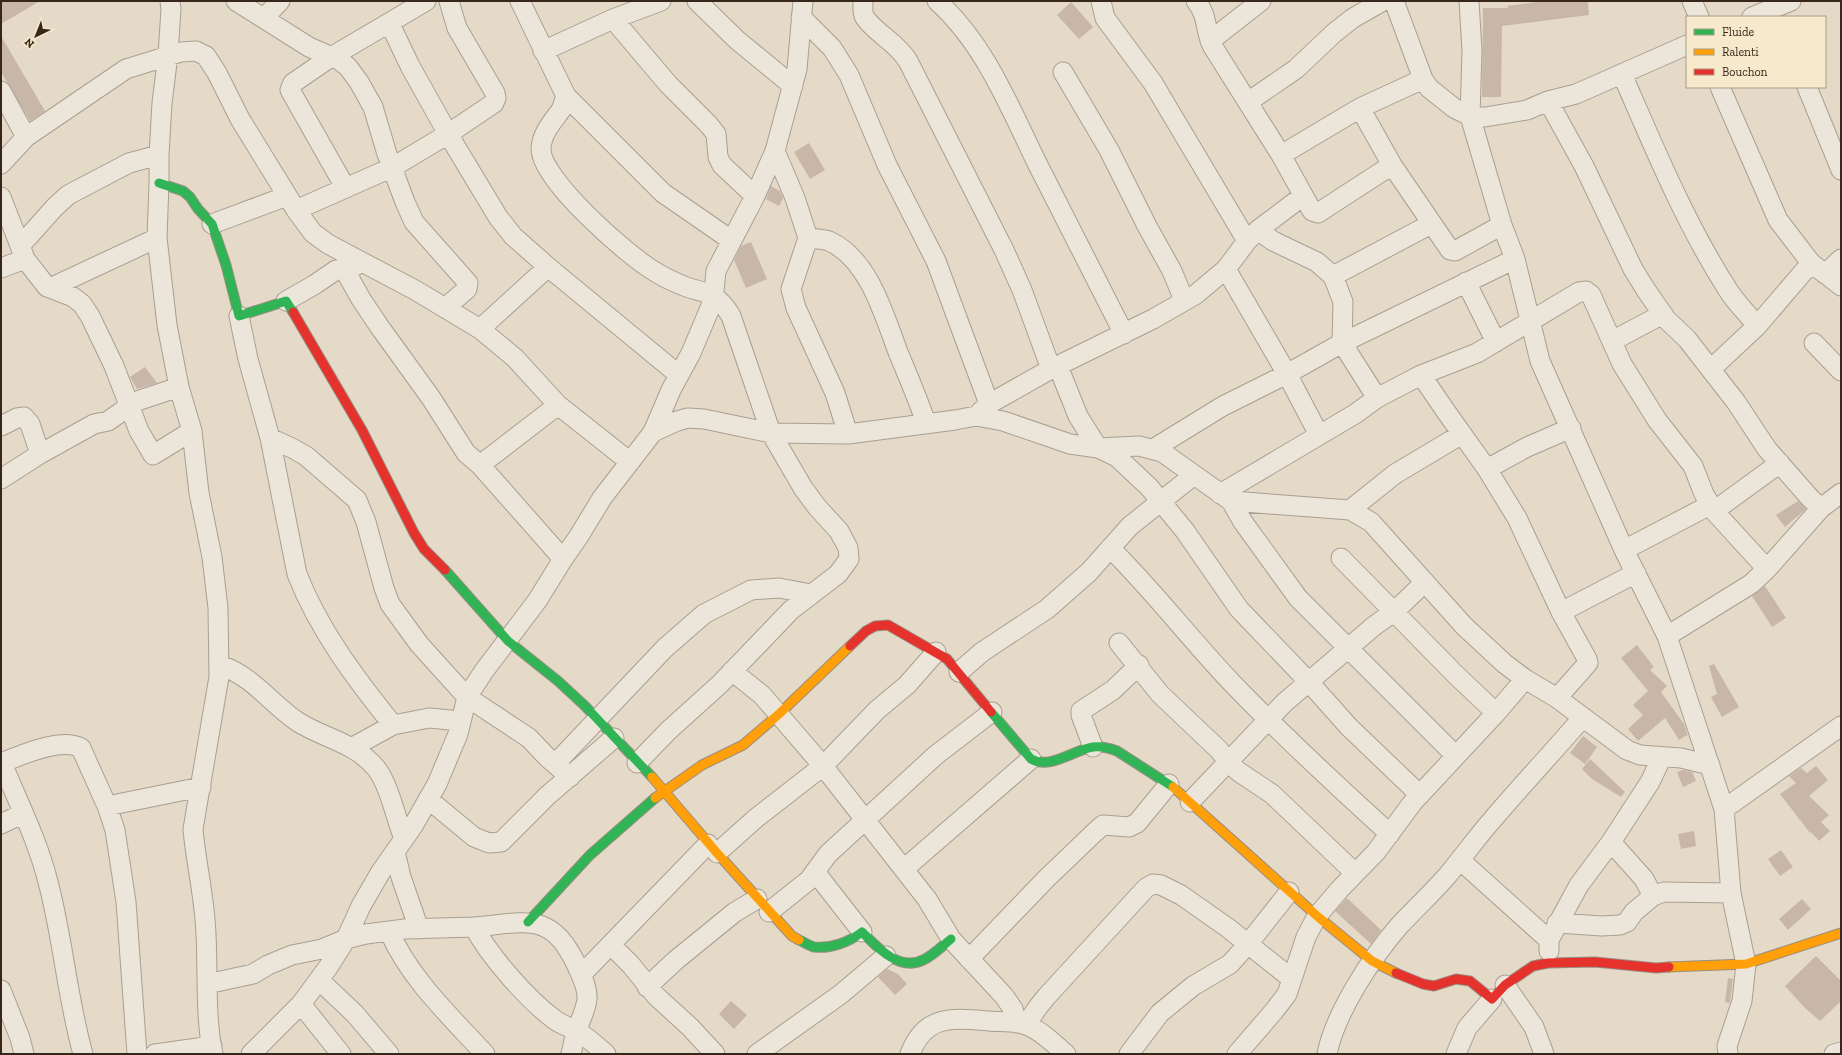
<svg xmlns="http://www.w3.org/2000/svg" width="1842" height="1055" viewBox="0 0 1842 1055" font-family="'Zilla Slab',serif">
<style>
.building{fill:#c8b7a8}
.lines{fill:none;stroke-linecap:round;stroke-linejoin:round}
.street-casing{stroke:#a99f91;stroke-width:21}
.fast-casing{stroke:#988e81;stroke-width:11}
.slow-casing{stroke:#988e81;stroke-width:11}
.jam-casing{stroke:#988e81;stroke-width:11}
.street{stroke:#ece5da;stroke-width:19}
.fast{stroke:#30b455;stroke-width:9}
.slow{stroke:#ff9f0a;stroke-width:9}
.jam{stroke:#e5322d;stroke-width:9}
</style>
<rect width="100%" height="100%" fill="#e4dac7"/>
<path class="building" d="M1 1H40L1 24Z
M1545 1H1588L1589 15 1502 26 1501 97H1482L1483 8H1508L1507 6Z
M1071 2 1093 27 1079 39 1057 15Z
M1 36 45 111 30 121 1 72Z
M809 143 825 170 810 179 794 152Z
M771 186 780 191 783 198 779 206 766 199Z
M751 242 767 279 746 288 734 260 741 246Z
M145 367 157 383 137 389 130 377Z
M1798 501 1806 509 1785 527 1776 515Z
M1765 586 1786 618 1772 627 1752 596Z
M1637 645 1654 667 1650 670 1667 686 1661 692 1684 724 1689 739 1687 735 1679 740 1665 718 1638 741 1628 729 1643 715 1633 705 1648 691 1621 658Z
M1714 664 1739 707 1722 717 1711 697 1717 694 1709 666Z
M1583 736 1597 747 1585 764 1570 753Z
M1590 759 1625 792 1621 797 1592 779 1582 769Z
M1816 766 1828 780 1809 796 1829 815 1821 822 1830 831 1819 841 1811 832 1810 833 1780 794 1796 783 1789 776 1801 768 1807 773Z
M1683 770 1692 772 1696 781 1683 787 1677 772Z
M1694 831 1696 846 1681 849 1678 834Z
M1781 850 1793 867 1780 876 1768 859Z
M1347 898 1381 930 1371 944 1335 911Z
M1802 899 1811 909 1788 930 1779 919Z
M1816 956 1841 981V1001L1820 1021 1805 1008 1785 986Z
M887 969 898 974 907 984 895 995 878 977Z
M1728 978 1733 979 1730 1003 1725 1002Z
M731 1001 747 1015 734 1029 719 1014Z"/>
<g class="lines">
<defs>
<path id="street" d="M170 1 171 9 168 55 162 103 159 155V183L157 238 167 325 179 387 192 431 199 493 212 557 218 608 219 677 193 829C196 864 205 899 206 935 208 972 205 1018 213 1054
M236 1 309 47 339 60 348 67 359 82 373 107 387 154 405 202 414 222 468 283 467 289 445 308
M520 1 566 96 663 193 731 240
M697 1 737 40 793 86
M863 1C863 7 862 15 866 19 877 34 897 43 908 61L1004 250 1022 290 1051 369
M937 1C985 44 1009 106 1037 163 1066 220 1095 277 1124 334
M1101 1 1105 18 1153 83 1247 241
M1196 1C1209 17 1204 30 1213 47L1281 155 1312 211 1318 213 1392 165
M1394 1 1423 79 1429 88 1454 108 1470 116 1485 117 1527 110 1548 101 1576 94 1687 45
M1469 1 1472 51 1470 116 1502 225 1515 259 1540 361 1624 550 1667 636 1724 809 1731 893 1746 964 1742 1001 1727 1046 1728 1054
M1692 1 1699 17
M801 17 832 48 849 75 887 165 936 261 989 404
M1752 17 1791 1
M264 18 280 1
M613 19 668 84 709 125 716 134 718 157 722 165 755 196
M390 24 410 66 448 134 498 217 513 236 548 267
M1210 41 1261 1
M543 51 613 19 661 1
M1063 72 1109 150 1147 226 1172 271 1184 300
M1622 74C1654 147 1685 223 1728 290 1736 303 1748 314 1757 326
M1720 87 1778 220 1811 263 1841 286
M1807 87 1841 170
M1 91 26 137
M566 96C564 100 563 106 561 110 553 121 542 133 541 148 539 178 628 256 654 271 663 277 674 282 684 286 693 290 705 291 713 296 721 301 727 309 731 316L771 433 803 488 817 507 839 531 848 548 849 559 838 574 791 610 720 684 668 731 637 763
M1548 101 1584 166 1633 269 1646 290 1666 319 1687 339 1736 402 1767 449 1810 498 1821 508
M1248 102 1296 69 1334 33 1353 18 1383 1
M1360 108 1392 165 1450 250 1455 251 1502 225
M775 151 795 198 808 238 791 289 796 308 835 393 848 434
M1281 155 1360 108 1423 79
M1 164 26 137 126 69 181 52 196 51 206 56 217 73 240 119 296 210 313 233 328 244 415 290 480 329 515 358 558 405 630 462
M345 187 290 90 293 83 331 57 426 1
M1 197 24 256
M296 210 393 167 448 134 494 103 496 98 495 93 457 28 449 1
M212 224 287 196
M1258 230 1273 241 1317 262 1333 276 1431 224
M808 238C814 239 823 239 829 241 869 259 884 315 898 352 908 376 918 399 926 423
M20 246 55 207 68 195 129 163 159 155
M343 267 361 299 379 326 431 398 466 453 480 465 563 559
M1 268 25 259 47 287 73 297 82 304 90 316 114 366 139 431 153 455 192 431
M1226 269 1287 374 1319 435
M1825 274 1841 259
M1333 276 1343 302 1342 343 1377 398
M1466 282 1496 342
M50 288 157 238
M286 301 314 285 336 270 355 266
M239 316 248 359 270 438 297 574C319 630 355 678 393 725
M480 329 548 267 679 375
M1612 341 1663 314
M1814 343 1841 371
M1058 366 1078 416 1098 448 1117 457 1149 487 1185 531 1239 609 1308 681 1349 727 1420 795
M1711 369 1757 326 1811 263
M1421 375 1447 413 1487 469 1517 518 1561 612 1587 659 1588 663 1557 698
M980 412 989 404 1051 369 1153 319 1195 295 1226 269 1247 241 1258 230 1303 196
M1 426 17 418 24 417 30 424 40 454
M653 432 677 421 688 418 704 419 771 433 848 434 955 420 976 416 1003 421 1070 444 1098 448 1139 446 1162 452 1231 501 1350 510 1371 522 1464 626 1505 664 1525 679 1557 698 1627 750 1640 755 1681 758 1710 765
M270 438 292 448 306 456 357 500 366 522 384 588 390 604 419 644 447 675 467 697 529 738 547 757 570 777
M1153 449 1223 406 1287 374 1342 343 1515 259
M480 465 558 405
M1487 469 1527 447 1571 428
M1 479 40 454 94 424 108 421 137 401 179 387
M1220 494 1355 414 1377 398 1421 375 1477 353 1579 292 1586 291 1591 295 1622 364 1657 420 1693 466 1704 494 1714 511 1767 569
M1231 501 1243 522 1298 598 1456 756
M1350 510 1395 474 1462 434
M1714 511 1780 463
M1110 548C1153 590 1190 639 1232 683 1282 735 1336 785 1390 834
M1624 550 1710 505
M1341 558 1456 675 1496 713
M1561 612 1636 573
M1667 636 1751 584 1767 569 1821 508 1841 493
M1119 643 1160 694 1219 750 1228 762 1239 772 1272 794 1355 873
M220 665C254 677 269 702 298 722 325 739 354 742 376 768 389 784 396 819 404 839
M732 671 762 695 823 766 927 899 951 939 1004 996 1013 1009 1017 1023
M959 672 982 652 1047 609 1089 572 1130 526 1194 475
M353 747 393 725 429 718 461 721
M1093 747 1081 715V711L1113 690 1139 665
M1 763C22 755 60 737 81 748L107 806 115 830 126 902 137 1054
M2 763C18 802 38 841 48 882 63 938 67 997 83 1054
M555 764 665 648 704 614 751 590 779 588 811 594
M428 799 474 837 489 843 501 842 547 796 614 738
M1190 802 1284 703 1374 626 1395 611 1425 582
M107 806 201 787
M1724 809 1841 726
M1 824 22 814
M1611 842 1644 879 1653 896
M395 852 401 877 419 929
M717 853 755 819 823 766 877 710 907 685 936 652
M1460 860 1549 940V951
M904 869 1031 759
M816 873 862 932
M769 912 809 880 828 854 936 755 992 712
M1557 923 1602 926 1620 925 1627 922 1634 912 1653 896 1664 892 1731 893
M474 927C524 923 551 910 576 964 581 975 588 987 587 999 586 1010 580 1020 577 1030 574 1038 573 1046 571 1054
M389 931C410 979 450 1016 485 1054
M1549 940 1579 885 1611 842 1650 782 1662 757
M611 945 631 965 656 996 690 1027 715 1054
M969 959 1046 879 1095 832 1103 825 1129 827 1137 823 1169 784
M581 975 708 844
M319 980 355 1014 389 1054
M207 984 253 974 268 965 292 955 322 949 346 939 366 934 405 929 474 927C490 957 528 1000 555 1020 562 1025 570 1027 577 1031 587 1037 597 1046 606 1054
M1505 985 1534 1027 1544 1054
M647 987 676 960 735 912 757 899
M1 990 20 1038 24 1054
M301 1004 341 1054
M1026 1025 1038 1007 1047 996 1146 888 1153 884 1161 885 1181 895 1228 928 1292 979
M155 1054 212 1046
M251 1054 301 1004 329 966 346 939 361 906 380 873 413 826 437 784 458 734 467 697 484 671 537 601 563 559 579 536 602 498 653 432 671 390 691 353 713 301 716 271 755 196 775 151 797 69 803 1
M757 1054 841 994 886 956
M910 1054C925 1014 953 1018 989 1021 1001 1022 1015 1021 1026 1025 1041 1030 1054 1044 1066 1054
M1129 1054 1160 1013 1193 986 1230 964 1248 944 1289 892
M1237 1054 1274 1011 1287 994 1306 937 1317 916 1340 889 1376 852 1413 802 1496 713 1525 679
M1327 1054C1335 1013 1372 957 1399 926 1415 909 1432 893 1447 876 1463 857 1477 837 1493 819 1522 785 1553 752 1583 717
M1456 1054 1467 1028 1492 999
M1834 1054 1841 1052"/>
<path id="fast" d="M159 183 183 191 190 197 198 209 212 224 226 265 239 316 286 301 293 312
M445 570 508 641 558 681 585 706 652 777
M991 712 1031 759C1050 770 1073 750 1093 747 1101 746 1109 748 1117 751L1173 787
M528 922 590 855 655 798
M799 940C804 942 809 946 814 947 831 949 849 942 862 932 877 947 899 972 923 960 934 955 942 946 951 939"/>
<path id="slow" d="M652 777 717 853 792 936 799 940
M1173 787 1317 916 1372 961 1396 973
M655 798 702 765 743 745 779 714 850 646
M1669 967 1746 964 1841 933"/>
<path id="jam" d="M293 312 362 430 414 533 424 549 445 570
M850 646 866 631 875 626 888 625 947 659 991 712
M1396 973 1423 984 1434 986 1456 979 1470 981 1492 999 1505 985 1533 966 1548 963 1595 962 1656 968 1669 967"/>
</defs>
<use href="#street" class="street-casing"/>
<use href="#fast" class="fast-casing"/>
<use href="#slow" class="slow-casing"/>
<use href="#jam" class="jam-casing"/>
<use href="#street" class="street"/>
<use href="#fast" class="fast"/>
<use href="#slow" class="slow"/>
<use href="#jam" class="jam"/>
</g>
<rect width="1842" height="1055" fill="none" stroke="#37271a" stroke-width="4"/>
<rect x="1686" y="16" width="140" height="72" fill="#f7e9cb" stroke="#aa9b84"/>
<rect x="1694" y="29" width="20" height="6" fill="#30b455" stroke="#aa9b84"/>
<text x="1722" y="36" font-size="12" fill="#37271a">Fluide</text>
<rect x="1694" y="49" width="20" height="6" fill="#ff9f0a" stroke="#aa9b84"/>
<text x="1722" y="56" font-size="12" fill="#37271a">Ralenti</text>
<rect x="1694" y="69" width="20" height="6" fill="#e5322d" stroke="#aa9b84"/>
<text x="1722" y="76" font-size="12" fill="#37271a">Bouchon</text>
<g transform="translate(36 36) rotate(223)" stroke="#f7e9cb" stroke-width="3" paint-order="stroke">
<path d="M0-3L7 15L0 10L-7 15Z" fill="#37271a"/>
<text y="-6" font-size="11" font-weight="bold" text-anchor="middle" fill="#37271a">N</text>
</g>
</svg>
